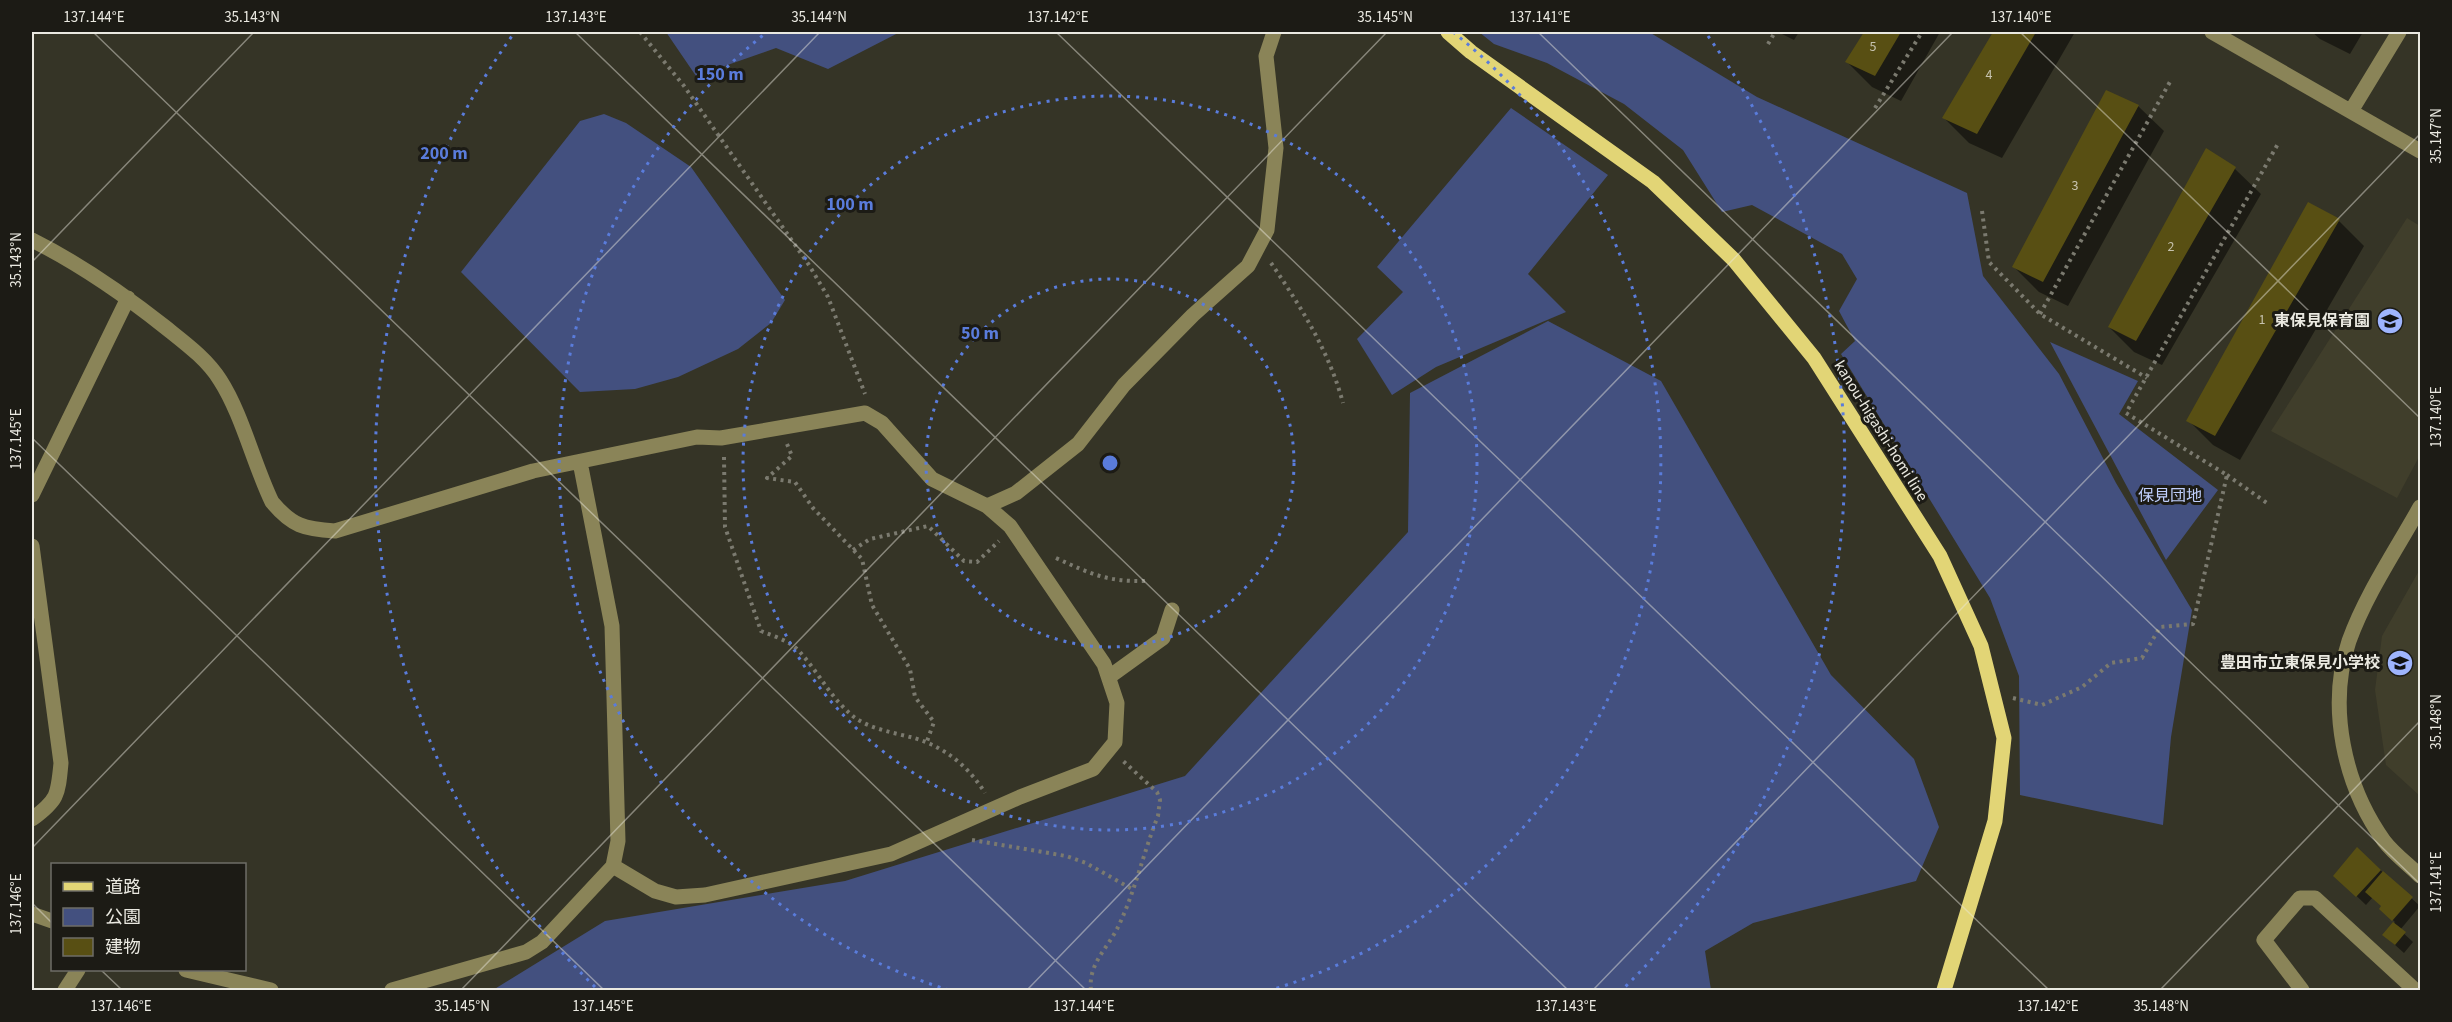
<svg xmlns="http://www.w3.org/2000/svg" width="2452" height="1022" viewBox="0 0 2452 1022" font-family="'Source Sans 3','Noto Sans JP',sans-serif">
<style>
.built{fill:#403e2b}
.green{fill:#43507f}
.shadow{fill:#0007}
.building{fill:#584f13}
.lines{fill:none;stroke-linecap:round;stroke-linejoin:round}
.path{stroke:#7b7a6f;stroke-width:4;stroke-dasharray:3 4.5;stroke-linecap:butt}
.minor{stroke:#8a8458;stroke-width:15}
.major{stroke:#e2d576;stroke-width:15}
.ticks{fill:none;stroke:#eae9e1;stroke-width:1.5;stroke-opacity:0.45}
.ring{fill:none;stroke:#5a7cdb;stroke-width:3;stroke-dasharray:3 6}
.labels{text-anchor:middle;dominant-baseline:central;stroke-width:6;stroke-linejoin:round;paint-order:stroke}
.number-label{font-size:14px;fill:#c6c2ae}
.poi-label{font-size:16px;font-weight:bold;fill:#eae9e1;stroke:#1c1b15;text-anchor:end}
.street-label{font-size:16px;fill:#eae9e1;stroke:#1c1b15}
.park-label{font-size:16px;fill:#c0cffc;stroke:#1c1b15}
.centre{fill:#5a7cdb;stroke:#1c1b15;stroke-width:3}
.ring-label{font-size:18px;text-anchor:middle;font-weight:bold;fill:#5a7cdb;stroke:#1c1b15;stroke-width:6;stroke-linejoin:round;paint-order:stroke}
.neatline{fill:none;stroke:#eae9e1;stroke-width:2}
.ticks-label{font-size:15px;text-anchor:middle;fill:#eae9e1}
</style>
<rect width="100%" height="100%" fill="#353426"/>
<path class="built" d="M2407 218 2420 226V455L2397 498 2271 431Z
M2420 569V796L2386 765 2375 690 2382 636Z"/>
<path class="green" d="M666 32H900L828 69 776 48 696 76Z
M1479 32H1649L1757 97 1967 193 1983 276 2059 374 2116 483 2192 610 2171 737 2163 825 2020 795 2019 676 1990 598 1841 354 1855 341 1839 311 1857 279 1842 254 1752 205 1722 212 1683 150 1624 104 1547 63 1494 44Z
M1511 108 1608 175 1528 274 1566 312 1436 367 1392 395 1357 339 1403 292 1377 267Z
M604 114 626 123 691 167 785 300 771 323 738 349 678 377 635 389 580 392 461 272 580 121Z
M1548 321 1661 381 1831 675 1914 759 1939 827 1916 881 1753 923 1705 951 1711 990H493L605 921 845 881 1185 776 1408 532 1410 393Z
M2050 342 2138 381 2119 414 2218 490 2166 560Z"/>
<path class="shadow" d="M1778 32H1799L1794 40Z
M1865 32H1940L1901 101 1872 87 1847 62Z
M1995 32H2075L2002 158 1969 143 1944 118Z
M2312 32H2363L2350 54 2320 39Z
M2106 92 2138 106 2164 131 2068 306 2039 292 2014 267Z
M2207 151 2235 169 2261 194 2162 365 2134 352 2109 327Z
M2339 221 2364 246 2240 460 2213 445 2188 420Z
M2357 849 2420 906 2400 930 2413 942 2404 953 2384 935 2395 922 2381 909 2383 907 2373 897 2366 905 2344 884Z"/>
<path class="building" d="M1864 32H1901L1875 76 1845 62Z
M1993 32H2036L1977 134 1942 118Z
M2106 90 2139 105 2043 282 2012 267Z
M2206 148 2236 167 2136 341 2108 327Z
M2308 202 2340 219 2215 436 2186 421Z
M2357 847 2381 870 2356 897 2333 876Z
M2383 871 2413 897 2392 921 2379 909 2381 906 2365 892Z
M2393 922 2406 932 2395 945 2382 935Z"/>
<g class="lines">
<path class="path" d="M640 32 684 86 809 265 828 297 865 394
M1768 44 1775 32
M1875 108 1922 32
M1982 211 1989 262 2040 314 2147 378
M1271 263C1301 307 1329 351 1343 403
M2040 314 2171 80
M787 444 792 456 767 478 795 482 813 508 862 559 872 605 910 669 915 697 934 722 926 744
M724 457 725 527 761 631C773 636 788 640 798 650 818 671 831 699 854 717 870 729 895 733 914 738 945 747 969 767 985 793
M2227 475 2267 503
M853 550 870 539 928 526 964 561 977 562 999 541
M1056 558C1091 574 1107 582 1146 581
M2013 698 2042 705 2082 687 2111 663 2142 658 2160 627 2193 624 2227 475 2126 413 2279 142
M972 840 1066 856 1086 863 1132 889
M1091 990C1088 965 1106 950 1117 929 1135 893 1143 853 1158 816L1160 800 1157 792 1123 761"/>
<path class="minor" d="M2212 32 2420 151
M2351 111 2399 32
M32 240C80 264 122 293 165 327 185 343 207 359 220 380 242 414 254 465 272 502 292 526 304 529 335 531L533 471 697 437 721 438 865 413 882 423 932 479 987 506 1010 526 1104 664 1117 703 1115 742 1093 769 1020 797 891 854 705 895 676 897 655 891 613 866
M32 495 128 298
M987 506 1016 493 1078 444 1124 385 1193 315 1248 266 1267 230 1276 148 1266 56 1274 32
M2420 507C2396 550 2366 594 2349 641 2327 707 2344 785 2384 841 2394 854 2409 865 2420 876
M32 546 61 763C58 795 58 800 32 819
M1109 677 1163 638 1172 610
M32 914 52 921
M186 970 271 990
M65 990 78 970
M392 990 526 952 542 942 613 866 618 841 612 626 580 462
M2302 990 2264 940 2300 898H2315L2415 990"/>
<path class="major" d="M1448 32 1471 52 1653 182 1734 260 1814 358 1940 556 1981 646 2004 738 1995 821 1944 990"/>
</g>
<path class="ticks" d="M93 32 1086 990M575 32 1568 990M1056 32 2049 990M1538 32 2420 884M2020 32 2420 418M32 262 254 32M32 438 604 990M32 848 820 32M32 903 52 923M101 970 122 990M461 990 1387 32M1027 990 1953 32M1593 990 2420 134M2160 990 2420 721"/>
<g class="ring">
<circle cx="1110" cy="463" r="184"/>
<circle cx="1110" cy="463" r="367"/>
<path d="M949 990A551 551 0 0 1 767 32M1453 32A551 551 0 0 1 1271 990"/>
<path d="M595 987A735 735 0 0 1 512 36M1708 36A735 735 0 0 1 1625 987"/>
</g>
<defs>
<symbol id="school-disc" viewBox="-11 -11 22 22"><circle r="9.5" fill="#9eb4fd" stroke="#1c1b15"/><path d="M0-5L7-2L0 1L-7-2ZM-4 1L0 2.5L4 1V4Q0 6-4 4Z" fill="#111"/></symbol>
</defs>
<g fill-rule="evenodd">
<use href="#school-disc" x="2375" y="306" width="30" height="30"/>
<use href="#school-disc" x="2385" y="648" width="30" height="30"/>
</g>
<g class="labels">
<g class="number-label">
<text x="1873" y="47">5</text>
<text x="1989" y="75">4</text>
<text x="2075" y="186">3</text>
<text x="2171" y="247">2</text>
<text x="2262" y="320">1</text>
</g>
<g class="poi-label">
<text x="2370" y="321">東保見保育園</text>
<text x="2380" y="663">豊田市立東保見小学校</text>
</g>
<g class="street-label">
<text transform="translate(1881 431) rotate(58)">kanou-higashi-homi line</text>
</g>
<g class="park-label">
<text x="2170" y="496">保見団地</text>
</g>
</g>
<circle cx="1110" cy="463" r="9" class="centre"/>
<g class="ring-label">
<text x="720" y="80">150 m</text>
<text x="444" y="159">200 m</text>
<text x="850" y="210">100 m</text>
<text x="980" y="339">50 m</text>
</g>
<rect width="2452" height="1022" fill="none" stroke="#1c1b15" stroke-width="66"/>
<rect x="51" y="863" width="195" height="108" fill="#1c1b15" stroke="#6e6d67" stroke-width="1.5"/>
<rect x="63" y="882" width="30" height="9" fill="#e2d576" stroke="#6e6d67" stroke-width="1.5"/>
<text x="105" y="893" font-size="18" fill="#eae9e1">道路</text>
<rect x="63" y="908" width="30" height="18" fill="#43507f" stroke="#6e6d67" stroke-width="1.5"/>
<text x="105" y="923" font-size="18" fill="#eae9e1">公園</text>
<rect x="63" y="938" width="30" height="18" fill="#584f13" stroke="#6e6d67" stroke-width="1.5"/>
<text x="105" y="953" font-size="18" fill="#eae9e1">建物</text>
<rect x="33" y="33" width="2386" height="956" class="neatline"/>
<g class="ticks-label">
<text x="94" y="22">137.144°E</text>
<text x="252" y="22">35.143°N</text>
<text x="576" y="22">137.143°E</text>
<text x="819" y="22">35.144°N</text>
<text x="1058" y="22">137.142°E</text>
<text x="1385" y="22">35.145°N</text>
<text x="1540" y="22">137.141°E</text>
<text x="2021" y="22">137.140°E</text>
<text transform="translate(2436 136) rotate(-90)" y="5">35.147°N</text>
<text transform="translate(16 260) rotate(-90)" y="5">35.143°N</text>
<text transform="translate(2436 417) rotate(-90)" y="5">137.140°E</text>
<text transform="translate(16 439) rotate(-90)" y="5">137.145°E</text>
<text transform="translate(2436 722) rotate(-90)" y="5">35.148°N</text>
<text transform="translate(2436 882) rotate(-90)" y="5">137.141°E</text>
<text transform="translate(16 904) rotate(-90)" y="5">137.146°E</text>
<text x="121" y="1011">137.146°E</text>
<text x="462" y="1011">35.145°N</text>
<text x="603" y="1011">137.145°E</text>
<text x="1084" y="1011">137.144°E</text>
<text x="1566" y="1011">137.143°E</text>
<text x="2048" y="1011">137.142°E</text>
<text x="2161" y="1011">35.148°N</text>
</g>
</svg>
